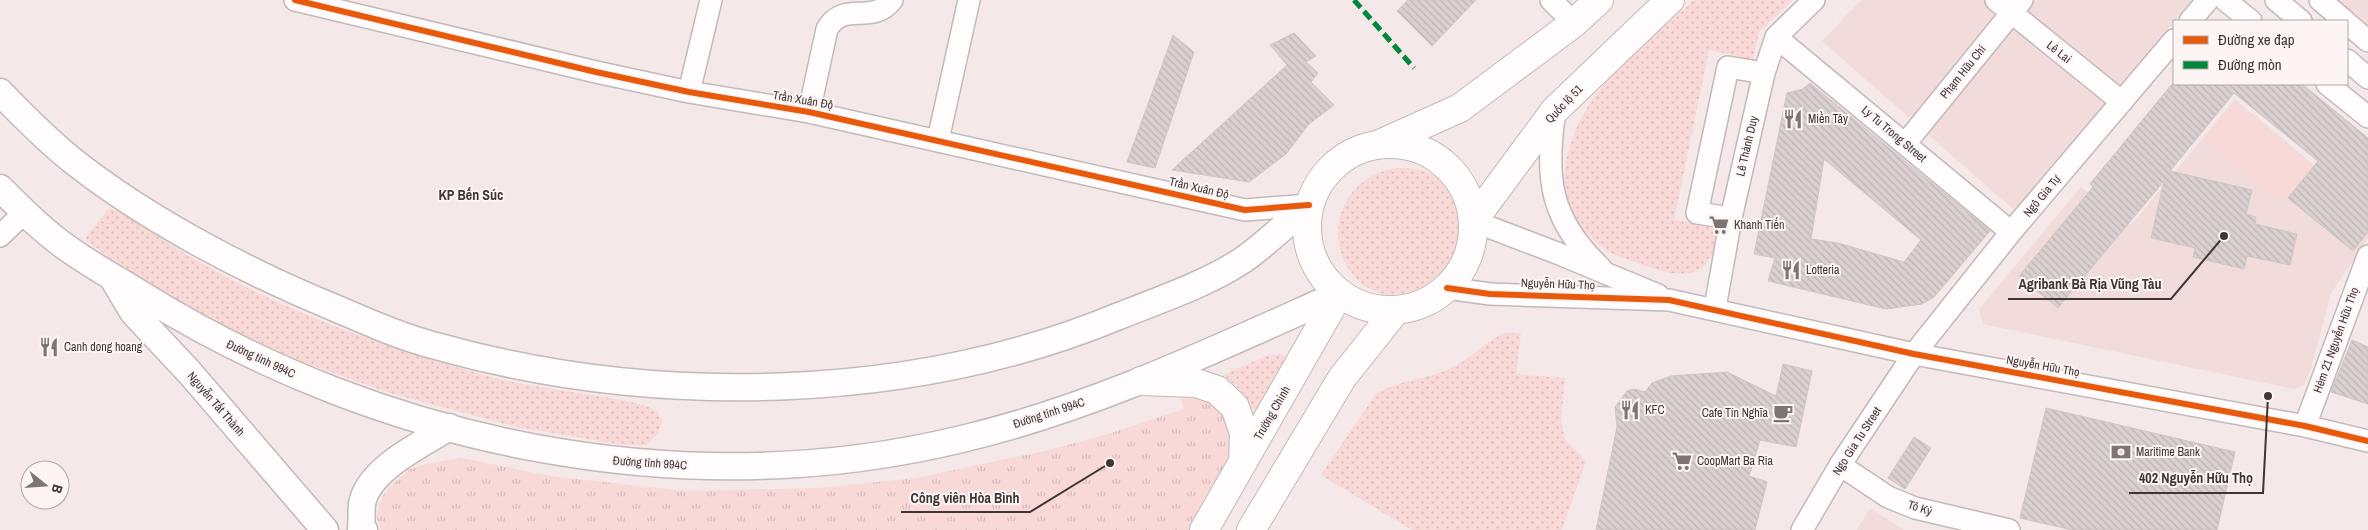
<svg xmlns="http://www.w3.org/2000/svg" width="2368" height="530" viewBox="0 0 2368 530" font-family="'Archivo Narrow',sans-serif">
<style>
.built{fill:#f2dbdb}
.grass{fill:url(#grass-dots)}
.park{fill:url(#park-tufts)}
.garden{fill:#f9d8d8}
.building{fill:url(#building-back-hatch);stroke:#cfc5c5;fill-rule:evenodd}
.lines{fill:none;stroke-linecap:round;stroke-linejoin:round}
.minor-casing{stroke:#c3b9b9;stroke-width:24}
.major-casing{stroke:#c3b9b9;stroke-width:29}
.highway-casing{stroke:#c3b9b9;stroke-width:30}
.minor{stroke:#fefcfc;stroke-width:21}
.major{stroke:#fefcfc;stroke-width:26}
.highway{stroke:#fefcfc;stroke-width:28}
.quiet{stroke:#00873e;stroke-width:5;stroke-dasharray:10 5;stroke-linecap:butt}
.cycleway-casing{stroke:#fdf4f4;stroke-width:9}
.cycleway{stroke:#e8590c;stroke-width:6}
.labels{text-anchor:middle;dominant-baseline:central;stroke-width:4;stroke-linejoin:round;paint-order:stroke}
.street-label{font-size:12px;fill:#3e3535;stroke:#fdf4f4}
.poi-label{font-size:12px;fill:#3e3535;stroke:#fdf4f4;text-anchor:start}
.neighbourhood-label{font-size:14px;font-weight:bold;fill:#3e3535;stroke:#fdf4f4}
.leader{fill:none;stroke:#3e3535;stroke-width:2}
.callout-dot{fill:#3e3535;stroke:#fdf4f4;stroke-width:2}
.callout-label{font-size:14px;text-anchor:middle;font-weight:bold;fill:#3e3535;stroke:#fdf4f4;stroke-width:4;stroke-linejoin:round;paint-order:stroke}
</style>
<defs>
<pattern id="grass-dots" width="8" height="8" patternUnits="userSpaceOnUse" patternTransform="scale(1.25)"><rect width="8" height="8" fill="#f9d8d8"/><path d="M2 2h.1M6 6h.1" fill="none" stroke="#d6baba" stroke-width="1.8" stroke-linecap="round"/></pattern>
<pattern id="park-tufts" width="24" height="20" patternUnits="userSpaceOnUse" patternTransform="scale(1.25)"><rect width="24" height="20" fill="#f9d8d8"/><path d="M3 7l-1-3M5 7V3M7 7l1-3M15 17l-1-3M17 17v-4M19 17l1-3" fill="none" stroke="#d6baba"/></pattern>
<pattern id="building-back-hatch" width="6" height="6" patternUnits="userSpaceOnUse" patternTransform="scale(1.25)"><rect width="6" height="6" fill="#dad0d0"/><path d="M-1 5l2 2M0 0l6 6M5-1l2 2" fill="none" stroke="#bcb3b3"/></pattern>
</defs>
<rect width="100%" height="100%" fill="#f5e8e8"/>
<path class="built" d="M1861 0H2192L2015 211 1822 41Z
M2338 0H2368V25Z
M2235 99 2368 210V239L2331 293 2311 369 2304 385 2294 389 1983 324 1979 309 2081 187 2131 225Z
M1870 508 1904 530H1857Z"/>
<path class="grass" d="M1694 0H1793L1759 32 1753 59 1709 50 1674 220 1719 227C1715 243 1714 261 1698 270 1677 281 1647 265 1626 259 1604 252 1589 238 1576 220 1563 202 1563 184 1566 163 1579 89 1643 47 1694 0Z
M1338 233a65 65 0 1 1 130 0a65 65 0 1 1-130 0Z
M108 209 117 210C145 228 173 248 203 264 292 315 393 350 491 377 541 390 594 393 644 405L657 411 662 420 659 433 646 445H623L517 427 390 393 297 360 230 332 117 263 86 240 85 239Z
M1504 333H1521L1516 374 1565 378 1561 421 1565 439 1586 461 1562 530H1412L1321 475 1376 394C1399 380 1425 380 1449 369 1469 361 1484 342 1504 333Z
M1281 354 1288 358 1256 413 1242 392 1224 375 1265 356Z"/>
<path class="park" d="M1210 396 1240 425 1227 469 1190 530H381L376 516 382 497 392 485 410 469 426 464 462 458 550 476 685 491 818 488 916 478 1049 450 1108 434 1184 409 1180 398Z"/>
<path class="garden" d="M2235 104 2310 167 2280 202 2205 139Z"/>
<path class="building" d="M1408 0H1476L1432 46 1397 11Z
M1294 33 1316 56 1306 62 1318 73 1311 82 1334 105 1309 124 1286 154 1249 182 1172 170 1287 65 1270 45Z
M1173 35 1194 52 1155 168 1127 162Z
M1810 83 1990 231 1934 297 1922 304 1886 309 1768 281 1775 258 1754 254 1787 93 1803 89ZM1824 159 1921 240 1904 262 1838 243 1811 239Z
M2172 84H2302L2368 138V232L2353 251 2288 198 2318 161 2234 93 2170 171 2252 190 2246 214 2256 217 2255 224 2297 234 2290 265 2247 256 2244 269 2193 257 2195 248 2151 238 2164 181 2058 308 2019 276 2093 187 2090 184Z
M2352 340 2368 347V404L2331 392Z
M1783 364 1812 371 1796 447 1760 440 1749 476 1767 482 1755 530H1596L1617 427 1615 407 1627 391 1634 389 1645 392 1652 383 1671 376 1727 372 1776 396Z
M2046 408 2235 452 2217 530H2072L2020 518Z
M1914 437 1931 448 1905 489 1888 478Z"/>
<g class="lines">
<defs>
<path id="minor" d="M295 0 596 72 689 92 809 112 1245 210 1309 205
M1551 0 1574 23
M1996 0 2122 102
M2225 0 2251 21
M2276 0 2301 21
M2320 0 2345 21
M2190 21 2208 0
M2347 23 2368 41
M1776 37 2011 232
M2347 60 2368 78
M2327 84 2368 117
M689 92 711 0
M1555 111C1545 177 1549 219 1600 267
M809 112 827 29C844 0 872 26 892 0
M938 140 969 0
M1905 144 2022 0
M1731 218 1697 213 1728 67 1764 73
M1473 221 1557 253 1658 295
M0 236 25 212
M1447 288 1490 294 1669 300 1914 354 2305 426 2368 441
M1715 308 1731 218 1764 73 1776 37 1814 0
M2305 426 2368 256
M1840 465 1888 497 1915 508 2009 530
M1802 530 1840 465 1914 354 2011 232 2174 40"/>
<path id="major" d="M0 92C23 116 47 140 73 161 148 220 247 272 335 308 368 322 401 337 436 346 653 407 909 403 1119 316 1159 300 1207 284 1243 260 1266 244 1287 223 1309 205
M0 188C22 210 45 233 70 250 94 267 120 281 144 296 385 445 684 506 962 439 1093 408 1216 349 1339 294
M114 280 133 312 190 373 325 530
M364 530 361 528C362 520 361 512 362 504 368 469 421 445 449 427"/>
<path id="highway" d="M1382 143 1460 108 1574 23 1599 0
M1307 227a83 83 0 1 1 166 0a83 83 0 1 1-166 0Z
M1473 221 1555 110 1670 0
M1141 381 1196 383 1217 390 1235 407 1244 433 1243 462
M1204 530 1339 294
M1251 530 1342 378 1396 310"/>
</defs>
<use href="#minor" class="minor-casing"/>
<use href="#major" class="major-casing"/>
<use href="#highway" class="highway-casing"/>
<use href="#minor" class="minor"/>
<use href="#major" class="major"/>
<use href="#highway" class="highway"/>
<path class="quiet" d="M1354 0 1414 68"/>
<defs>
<path id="cycleway" d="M295 0 596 72 689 92 809 112 1245 210 1309 205
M1447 288 1490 294 1669 300 1914 354 2305 426 2368 441"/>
</defs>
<use href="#cycleway" class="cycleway-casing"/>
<use href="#cycleway" class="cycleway"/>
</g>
<defs>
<symbol id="restaurant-bare" viewBox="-9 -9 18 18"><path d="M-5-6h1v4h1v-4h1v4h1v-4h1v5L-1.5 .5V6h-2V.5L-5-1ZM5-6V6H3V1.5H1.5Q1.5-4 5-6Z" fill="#7e7474" stroke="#fdf4f4" stroke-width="2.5" paint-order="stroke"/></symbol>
<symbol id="supermarket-bare" viewBox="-9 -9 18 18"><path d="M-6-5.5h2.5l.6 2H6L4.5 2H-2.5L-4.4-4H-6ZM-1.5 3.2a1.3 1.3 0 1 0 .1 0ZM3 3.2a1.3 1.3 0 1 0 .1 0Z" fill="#7e7474" stroke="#fdf4f4" stroke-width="2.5" paint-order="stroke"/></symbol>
<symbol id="cafe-bare" viewBox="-9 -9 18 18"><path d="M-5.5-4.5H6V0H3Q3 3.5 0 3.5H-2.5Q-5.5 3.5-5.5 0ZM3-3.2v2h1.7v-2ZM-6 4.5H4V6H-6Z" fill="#7e7474" stroke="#fdf4f4" stroke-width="2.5" paint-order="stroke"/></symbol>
<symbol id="bank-bare" viewBox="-9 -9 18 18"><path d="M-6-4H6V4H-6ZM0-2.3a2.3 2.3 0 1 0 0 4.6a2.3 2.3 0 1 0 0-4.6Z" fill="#7e7474" stroke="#fdf4f4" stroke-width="2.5" paint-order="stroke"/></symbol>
</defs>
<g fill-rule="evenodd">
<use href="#restaurant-bare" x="1779" y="105" width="28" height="28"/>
<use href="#supermarket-bare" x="1705" y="211" width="28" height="28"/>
<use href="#restaurant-bare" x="1777" y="256" width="28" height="28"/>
<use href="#restaurant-bare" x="35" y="333" width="28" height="28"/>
<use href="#restaurant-bare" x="1616" y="396" width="28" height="28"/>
<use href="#cafe-bare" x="1769" y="399" width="28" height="28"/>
<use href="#bank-bare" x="2107" y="438" width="28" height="28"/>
<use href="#supermarket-bare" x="1668" y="447" width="28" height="28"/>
</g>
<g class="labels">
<g class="street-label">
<text transform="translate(2059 52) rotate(38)">Lê Lai</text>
<text transform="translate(1963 72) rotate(-51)">Phạm Hữu Chí</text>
<text transform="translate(803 100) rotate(10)">Trần Xuân Độ</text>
<text transform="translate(1564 104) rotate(-46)">Quốc lộ 51</text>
<text transform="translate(1894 134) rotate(40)">Ly Tu Trong Street</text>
<text transform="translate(1747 146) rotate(-77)">Lê Thành Duy</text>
<text transform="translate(1199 188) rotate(13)">Trần Xuân Độ</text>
<text transform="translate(2042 196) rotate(-50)">Ngô Gia Tự</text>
<text transform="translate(1558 284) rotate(2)">Nguyễn Hữu Thọ</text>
<text transform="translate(2336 340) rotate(-70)">Hẻm 21 Nguyễn Hữu Thọ</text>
<text transform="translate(261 359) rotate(25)">Đường tỉnh 994C</text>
<text transform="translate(2043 366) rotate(10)">Nguyễn Hữu Thọ</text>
<text transform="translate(216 404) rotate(49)">Nguyễn Tất Thành</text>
<text transform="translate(1049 413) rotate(-18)">Đường tỉnh 994C</text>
<text transform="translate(1272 413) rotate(-60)">Trường Chinh</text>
<text transform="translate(1857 441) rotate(-57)">Ngo Gia Tu Street</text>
<text transform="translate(650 463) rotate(4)">Đường tỉnh 994C</text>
<text transform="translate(1920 508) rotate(18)">Tô Ký</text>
</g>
<g class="poi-label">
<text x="1808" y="119">Miền Tây</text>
<text x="1734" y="225">Khanh Tiến</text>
<text x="1806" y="270">Lotteria</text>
<text x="64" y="347">Canh dong hoang</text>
<text x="1645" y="410">KFC</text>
<text x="1768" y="413" text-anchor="end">Cafe Tín Nghĩa</text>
<text x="2136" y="452">Maritime Bank</text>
<text x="1697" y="461">CoopMart Ba Ria</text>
</g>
<g class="neighbourhood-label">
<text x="471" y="195">KP Bến Súc</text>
</g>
</g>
<path class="leader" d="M2224 236L2171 299H2008M2268 396L2263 493H2129M1110 463L1030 512H901"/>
<g class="callout-dot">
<circle cx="2224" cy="236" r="5"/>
<circle cx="2268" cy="396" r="5"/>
<circle cx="1110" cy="463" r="5"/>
</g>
<g class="callout-label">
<text x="2090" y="289">Agribank Bà Rịa Vũng Tàu</text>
<text x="2196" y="483">402 Nguyễn Hữu Thọ</text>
<text x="965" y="503">Công viên Hòa Bình</text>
</g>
<rect x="2173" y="20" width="175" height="65" fill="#fdf4f4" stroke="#b1a8a8"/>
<rect x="2183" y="36" width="25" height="8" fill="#e8590c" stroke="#b1a8a8"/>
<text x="2218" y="45" font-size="15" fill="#3e3535">Đường xe đạp</text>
<rect x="2183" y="61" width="25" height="8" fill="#00873e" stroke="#b1a8a8"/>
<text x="2218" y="70" font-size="15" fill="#3e3535">Đường mòn</text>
<g transform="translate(45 485) rotate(107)"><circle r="24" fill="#fdf4f4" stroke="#b1a8a8"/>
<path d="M0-4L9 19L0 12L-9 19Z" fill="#7e7474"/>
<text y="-8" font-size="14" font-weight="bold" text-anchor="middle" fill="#3e3535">B</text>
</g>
</svg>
